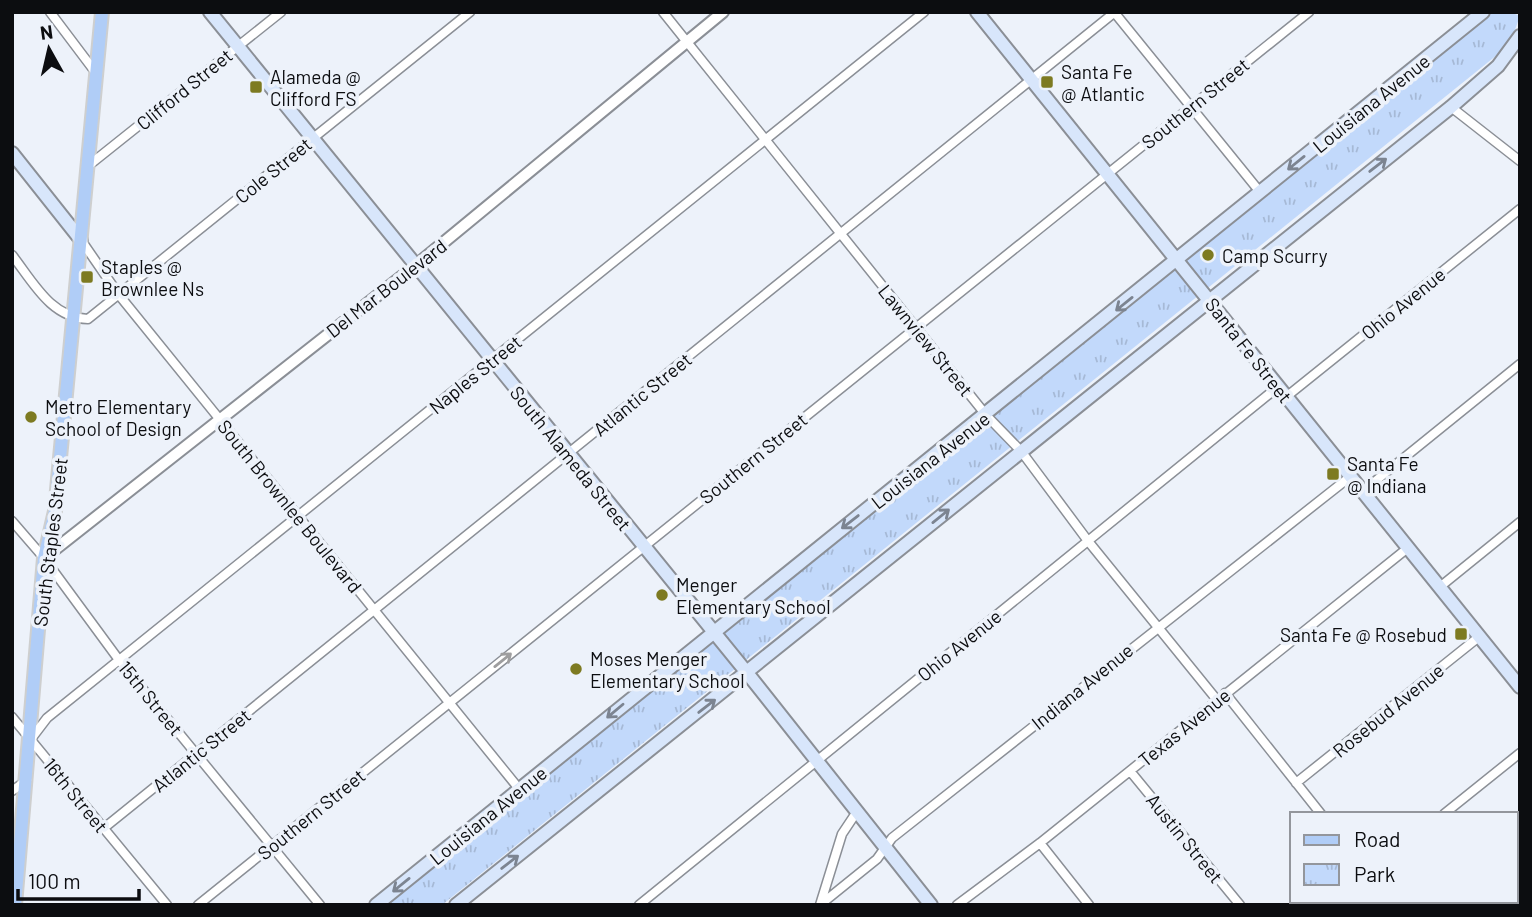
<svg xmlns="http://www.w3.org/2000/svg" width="1532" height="917" viewBox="0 0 1532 917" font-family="Barlow,sans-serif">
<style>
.park{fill:url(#park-tufts)}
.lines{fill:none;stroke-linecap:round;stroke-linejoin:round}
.minor-casing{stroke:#8b8f96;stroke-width:11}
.tertiary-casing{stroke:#8b8f96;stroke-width:14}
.secondary-casing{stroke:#8b8f96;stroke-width:16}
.primary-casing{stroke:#cecfcf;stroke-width:16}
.minor{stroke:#fff;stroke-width:8}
.tertiary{stroke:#fff;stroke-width:10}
.secondary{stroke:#d8e6fb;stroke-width:12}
.primary{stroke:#b0cdf7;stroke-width:12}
.oneway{stroke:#7c8491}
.oneway2{stroke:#9e9e9f}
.poi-dot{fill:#7d7a21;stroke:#edf2fa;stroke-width:2.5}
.labels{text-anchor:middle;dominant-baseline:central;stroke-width:7;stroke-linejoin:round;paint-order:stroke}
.poi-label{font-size:19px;fill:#0c0d10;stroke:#edf2fa;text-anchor:start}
.street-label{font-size:19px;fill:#0c0d10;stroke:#edf2fa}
</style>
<defs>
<pattern id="park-tufts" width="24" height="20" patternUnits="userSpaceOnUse" patternTransform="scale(1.75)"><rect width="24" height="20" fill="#c2d9fb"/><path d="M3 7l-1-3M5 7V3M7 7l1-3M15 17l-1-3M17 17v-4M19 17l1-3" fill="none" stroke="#a6b9d6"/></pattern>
</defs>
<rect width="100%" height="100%" fill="#edf2fa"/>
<path class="park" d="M1490 12H1510L1520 16 1512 38 1497 55 442 905H383Z"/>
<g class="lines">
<defs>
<path id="minor" d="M50 12 96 73
M663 12 986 415 1021 451 1088 541 1217 700
M1114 12 1260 192
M1451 107 1520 161
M88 166 281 12
M81 240 119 295 520 790
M12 255C33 282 51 318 88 319L470 12
M1286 397 1520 209
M1363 491 1520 364
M12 521 44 558 119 660 320 905
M1441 586 1520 522
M1225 693 1321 814
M12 717 167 905
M31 739 47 718 924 12
M1130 771 1240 905
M1296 783 1480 636
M12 791 27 780
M1444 814 1520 753
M104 828 1115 12
M1040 843 1089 905
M1390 901 1393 905
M198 905 1309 12
M639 905 1279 386
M820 905 877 859 892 838 1351 476
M820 905 842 834 856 813
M957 905 1040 843 1409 547"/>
<path id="tertiary" d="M44 558 415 266 723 12"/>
<path id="secondary" d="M210 12 748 674 931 905
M977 12 1520 687
M12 153 81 240
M376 905 1483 12
M456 905 1451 107 1498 66 1520 36"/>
<path id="primary" d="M15 905 44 558 55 511 102 12"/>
</defs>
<use href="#minor" class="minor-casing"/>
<use href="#tertiary" class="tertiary-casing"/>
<use href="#secondary" class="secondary-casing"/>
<use href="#primary" class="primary-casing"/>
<use href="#minor" class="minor"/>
<use href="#tertiary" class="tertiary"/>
<use href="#secondary" class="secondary"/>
<use href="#primary" class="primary"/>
</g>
<defs><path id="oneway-shaft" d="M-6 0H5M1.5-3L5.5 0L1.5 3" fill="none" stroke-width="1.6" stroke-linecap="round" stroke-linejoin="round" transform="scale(1.75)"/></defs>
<g class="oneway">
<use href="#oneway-shaft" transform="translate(1296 163) rotate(141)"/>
<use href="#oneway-shaft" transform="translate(1378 165) rotate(-38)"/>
<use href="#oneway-shaft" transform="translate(1124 304) rotate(141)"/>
<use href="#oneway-shaft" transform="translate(941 516) rotate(-39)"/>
<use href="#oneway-shaft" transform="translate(850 522) rotate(142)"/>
<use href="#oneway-shaft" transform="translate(707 706) rotate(-38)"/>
<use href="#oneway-shaft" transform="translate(615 711) rotate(140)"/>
<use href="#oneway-shaft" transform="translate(510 862) rotate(-38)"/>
<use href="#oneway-shaft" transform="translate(401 885) rotate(141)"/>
</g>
<use class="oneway2" href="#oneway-shaft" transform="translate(503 660) rotate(-39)"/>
<g class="poi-dot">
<rect x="1040" y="75" width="14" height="14" rx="3.5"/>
<rect x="249" y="80" width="14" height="14" rx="3.5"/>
<circle cx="1208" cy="255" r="7"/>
<rect x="80" y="270" width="14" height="14" rx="3.5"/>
<circle cx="31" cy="417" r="7"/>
<rect x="1326" y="467" width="14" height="14" rx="3.5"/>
<circle cx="662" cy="595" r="7"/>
<rect x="1454" y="627" width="14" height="14" rx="3.5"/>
<circle cx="576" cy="669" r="7"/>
</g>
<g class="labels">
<g class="poi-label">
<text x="1061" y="71">Santa Fe<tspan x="1061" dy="22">@ Atlantic</tspan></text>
<text x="270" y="76">Alameda @<tspan x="270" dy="22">Clifford FS</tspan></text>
<text x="1222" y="255">Camp Scurry</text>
<text x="101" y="266">Staples @<tspan x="101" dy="22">Brownlee Ns</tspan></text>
<text x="45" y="406">Metro Elementary<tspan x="45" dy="22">School of Design</tspan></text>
<text x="1347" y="463">Santa Fe<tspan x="1347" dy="22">@ Indiana</tspan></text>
<text x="676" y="584">Menger<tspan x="676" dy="22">Elementary School</tspan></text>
<text x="1447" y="634" text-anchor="end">Santa Fe @ Rosebud</text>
<text x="590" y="658">Moses Menger<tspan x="590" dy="22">Elementary School</tspan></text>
</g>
<g class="street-label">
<text transform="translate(184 89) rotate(-39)">Clifford Street</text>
<text transform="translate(1195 103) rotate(-39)">Southern Street</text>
<text transform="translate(1371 103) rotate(-39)">Louisiana Avenue</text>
<text transform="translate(273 170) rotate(-39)">Cole Street</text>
<text transform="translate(386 288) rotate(-38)">Del Mar Boulevard</text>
<text transform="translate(1403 303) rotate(-39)">Ohio Avenue</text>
<text transform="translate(926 340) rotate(51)">Lawnview Street</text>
<text transform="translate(1249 350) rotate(52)">Santa Fe Street</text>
<text transform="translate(475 374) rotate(-39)">Naples Street</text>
<text transform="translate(642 394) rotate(-39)">Atlantic Street</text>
<text transform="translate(571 458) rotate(51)">South Alameda Street</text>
<text transform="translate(753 458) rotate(-39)">Southern Street</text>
<text transform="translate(930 460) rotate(-38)">Louisiana Avenue</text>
<text transform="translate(290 506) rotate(51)">South Brownlee Boulevard</text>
<text transform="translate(50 542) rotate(-83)">South Staples Street</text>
<text transform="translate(959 645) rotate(-39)">Ohio Avenue</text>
<text transform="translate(1082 686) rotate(-39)">Indiana Avenue</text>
<text transform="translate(151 698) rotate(51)">15th Street</text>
<text transform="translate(1388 710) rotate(-39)">Rosebud Avenue</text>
<text transform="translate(1184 727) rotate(-39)">Texas Avenue</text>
<text transform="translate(201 750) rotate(-39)">Atlantic Street</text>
<text transform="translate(76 795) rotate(51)">16th Street</text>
<text transform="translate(311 814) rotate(-39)">Southern Street</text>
<text transform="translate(488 815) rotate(-39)">Louisiana Avenue</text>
<text transform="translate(1185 838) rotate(51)">Austin Street</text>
</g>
</g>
<rect width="1532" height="917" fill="none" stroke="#0c0d10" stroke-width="28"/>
<rect x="1290" y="812" width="228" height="91" fill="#edf2fa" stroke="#93969c" stroke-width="2"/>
<rect x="1304" y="835" width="35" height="10" fill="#b0cdf7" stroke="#93969c" stroke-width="2"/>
<text x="1354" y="847" font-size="21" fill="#0c0d10">Road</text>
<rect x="1304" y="864" width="35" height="21" fill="url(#park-tufts)" stroke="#93969c" stroke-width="2"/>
<text x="1354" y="882" font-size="21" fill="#0c0d10">Park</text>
<g transform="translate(49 49) rotate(352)" stroke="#edf2fa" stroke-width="5" paint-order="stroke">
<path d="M0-5L12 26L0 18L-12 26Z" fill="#0c0d10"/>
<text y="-10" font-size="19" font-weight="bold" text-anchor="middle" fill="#0c0d10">N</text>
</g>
<path d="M18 889v10h121v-10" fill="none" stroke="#0c0d10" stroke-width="3.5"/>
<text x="28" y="889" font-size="21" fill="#0c0d10" stroke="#edf2fa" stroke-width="5" paint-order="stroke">100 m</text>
</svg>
